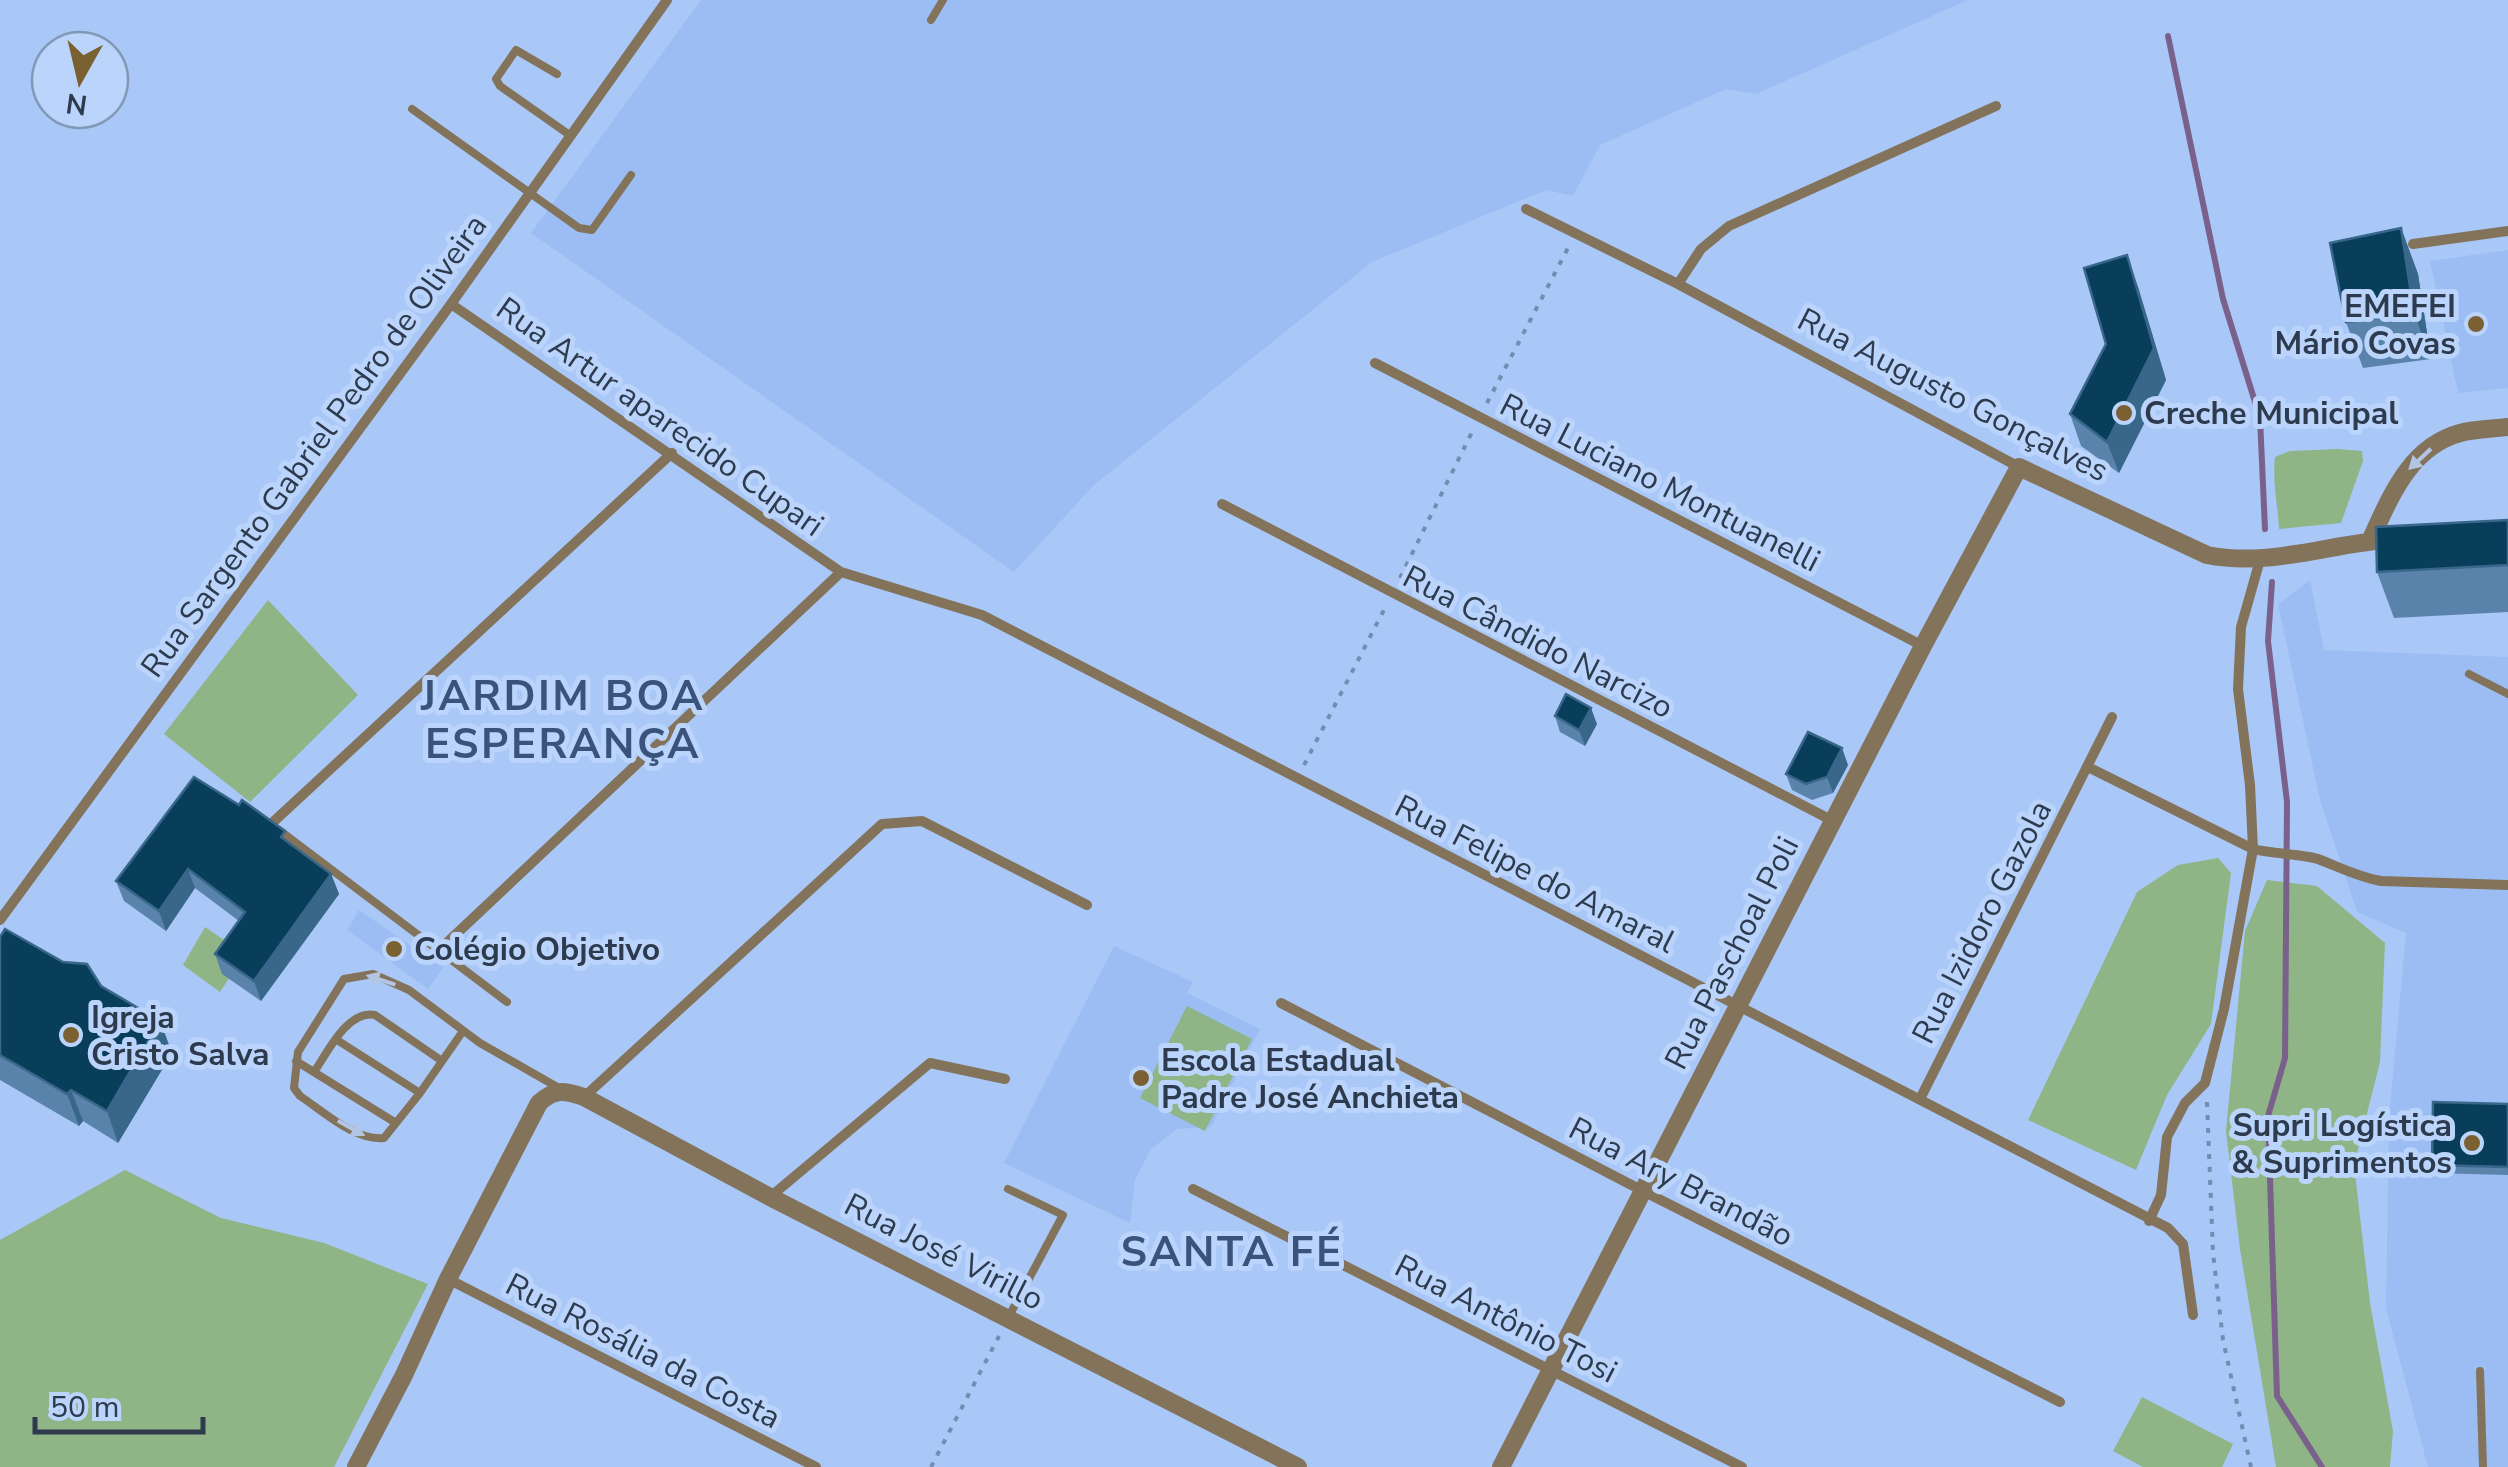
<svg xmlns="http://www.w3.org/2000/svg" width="2508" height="1467" viewBox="0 0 2508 1467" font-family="'Nunito Sans',sans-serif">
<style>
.built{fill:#9bbdf3}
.green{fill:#8fb485}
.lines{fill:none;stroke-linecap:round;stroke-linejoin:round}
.stream{stroke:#7a618b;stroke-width:6}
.path{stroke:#748caf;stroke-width:4;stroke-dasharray:5 8;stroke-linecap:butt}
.service{stroke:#83735b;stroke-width:8}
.minor{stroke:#83735b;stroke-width:10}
.tertiary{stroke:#83735b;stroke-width:18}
.wall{fill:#5983aa}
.shaded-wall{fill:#39678a}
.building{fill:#093e5b;stroke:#39678a;stroke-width:2.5}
.oneway{fill:#b3c5e3}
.poi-dot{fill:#7b6032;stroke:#bbd4fb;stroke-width:4}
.labels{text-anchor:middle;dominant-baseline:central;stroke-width:10;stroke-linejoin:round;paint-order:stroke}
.poi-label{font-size:32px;font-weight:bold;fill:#2e3b4e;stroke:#bbd4fb;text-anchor:start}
.street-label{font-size:32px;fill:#2e3b4e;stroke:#bbd4fb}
.district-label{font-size:42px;font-weight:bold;letter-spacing:2.5px;fill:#39537d;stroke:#bbd4fb}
</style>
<rect width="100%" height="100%" fill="#a9c8f8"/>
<path class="built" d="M701 0H1968L1756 94 1726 89 1600 145 1573 196 1546 190 1372 262 1093 486 1014 572 531 233Z
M2508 250V388L2458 393 2430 261Z
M2310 580 2324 650 2508 657V1467H2428L2386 1308 2389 1118 2406 933 2357 912 2320 800 2278 604Z
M359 910 443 968 428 989 347 930Z
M1114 946 1193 982 1187 993 1260 1029 1211 1127 1177 1129 1151 1149 1135 1180 1130 1223 1004 1163Z"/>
<path class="green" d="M2338 449 2362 451 2363 461 2341 523 2279 529C2278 505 2272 481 2275 457L2290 451Z
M268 600 358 695 250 802 164 734Z
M2218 858 2231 873 2211 1024 2167 1095 2136 1170 2028 1120 2137 892 2178 865Z
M2267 880 2317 886 2385 943 2380 1062 2354 1165 2370 1303 2393 1431 2390 1467H2276L2240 1249 2226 1131 2245 931Z
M205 927 245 954 220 992 183 965Z
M1187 1006 1252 1039 1205 1131 1140 1098Z
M125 1170 221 1218 324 1243 428 1284 334 1467H0V1240Z
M2142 1397 2233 1444 2222 1467H2143L2113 1451Z"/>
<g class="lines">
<path class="stream" d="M2168 36 2223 299 2260 418 2265 529
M2272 582 2268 641 2287 802 2285 1058 2268 1116 2277 1396 2322 1467"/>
<path class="path" d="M1487 403 1568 248
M1400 578 1473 430
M1304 765 1387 604
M2207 1102 2213 1253 2223 1340 2251 1467
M931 1467 999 1336"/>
<path class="service" d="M931 20 943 0
M557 74 516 50 496 79 500 86 571 136
M412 109 579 228 592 230 631 175
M2469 674 2508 694
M279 830 507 1002
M463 1031 420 1093 384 1138C354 1141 323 1111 300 1096L294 1088 298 1052 344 979 373 974 409 990 480 1043 559 1088
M337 1040 420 1093
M296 1061 396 1123
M314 1072C328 1052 347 1010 375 1015L442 1061
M1008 1189 1063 1215 1008 1318
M2480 1371 2483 1467"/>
<path class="minor" d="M1526 209 1678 284 2019 467
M2413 244 2508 231
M1678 284 1701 249 1729 226 1996 106
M451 304 841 572 982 615 2168 1228 2183 1244 2193 1315
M1375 363 1923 646
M1222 504 1833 821
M2090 768 2253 849C2272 854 2304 854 2318 859 2339 867 2358 877 2381 881L2508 885
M271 824 672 453
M0 920 451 304 667 0
M437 952 841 572
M1281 1003 1643 1191 2060 1402
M584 1097 882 824 922 821 1087 905
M1920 1099 2112 717
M1193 1189 1742 1467
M770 1197 930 1063 1005 1079
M2149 1221 2161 1195 2167 1137 2185 1103 2205 1083 2224 1009 2253 849 2250 785 2238 689 2241 627 2260 560
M448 1279 816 1467"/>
<path class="tertiary" d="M2370 541C2390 498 2409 447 2460 433 2475 429 2492 429 2508 427
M356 1467 404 1375 448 1279 539 1103C555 1088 565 1091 584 1097L770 1197 1298 1467
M1501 1467 1923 646 2019 467 2207 555C2271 568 2333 542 2398 539"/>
</g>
<path class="wall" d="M2401 228 2418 274 2431 359 2363 368 2346 322Z
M2138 287 2166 380 2119 473 2081 446 2070 414Z
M2508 520V612L2394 618 2377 572Z
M1555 716 1597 724 1585 746 1560 732Z
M1848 765 1833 793 1812 800 1792 790 1786 774Z
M289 843 331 874 339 894 261 1001 222 974 215 954 239 921 195 888 166 931 124 901 116 881Z
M0 937 101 986 160 1021 172 1053 118 1143 83 1121 79 1126 0 1080Z
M2508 1104V1175L2435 1173 2432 1165Z"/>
<path class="shaded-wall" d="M2401 228 2418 274 2431 359 2414 313Z
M2127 255 2138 287 2166 380 2119 473 2107 442Z
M1591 708 1597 724 1585 746 1579 730Z
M1842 748 1848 765 1833 793 1827 777Z
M188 869 195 888 166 931 159 911Z
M331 874 339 894 261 1001 254 981Z
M160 1021 172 1053 118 1143 107 1111Z
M71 1090 83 1121 79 1126 67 1094Z"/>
<path class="building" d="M2401 228 2414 313 2346 322 2330 243Z
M2127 255 2154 348 2107 442 2070 414 2106 344 2084 268Z
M2508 520V565L2377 572 2376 527Z
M1566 694 1591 708 1579 730 1555 716Z
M1808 732 1842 748 1827 777 1806 784 1786 774Z
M194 777 239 805 242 800 285 831 281 837 331 874 254 981 215 954 245 912 188 869 159 911 116 881Z
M5 929 63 962 87 964 101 986 160 1021 107 1111 71 1090 67 1094 0 1055V937Z
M2433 1102 2508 1104V1167L2432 1165Z"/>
<defs><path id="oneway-solid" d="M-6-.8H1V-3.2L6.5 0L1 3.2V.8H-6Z" transform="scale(2.5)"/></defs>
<g class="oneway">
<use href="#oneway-solid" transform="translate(2420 459) rotate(137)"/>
<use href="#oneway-solid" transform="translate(381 980) rotate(-162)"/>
<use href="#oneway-solid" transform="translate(351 1128) rotate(29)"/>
</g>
<g class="poi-dot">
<circle cx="2476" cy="324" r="10"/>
<circle cx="2124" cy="413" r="10"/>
<circle cx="394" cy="949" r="10"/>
<circle cx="71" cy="1035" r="10"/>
<circle cx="1141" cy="1078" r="10"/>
<circle cx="2472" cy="1143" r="10"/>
</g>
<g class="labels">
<g class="poi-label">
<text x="2456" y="306" text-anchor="end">EMEFEI<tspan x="2456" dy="37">Mário Covas</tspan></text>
<text x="2144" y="413">Creche Municipal</text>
<text x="414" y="949">Colégio Objetivo</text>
<text x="91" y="1017">Igreja<tspan x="91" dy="37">Cristo Salva</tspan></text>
<text x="1161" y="1060">Escola Estadual<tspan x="1161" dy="37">Padre José Anchieta</tspan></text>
<text x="2452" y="1125" text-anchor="end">Supri Logística<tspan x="2452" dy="37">&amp; Suprimentos</tspan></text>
</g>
<g class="street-label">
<text transform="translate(1953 395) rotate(27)">Rua Augusto Gonçalves</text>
<text transform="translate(660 417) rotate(35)">Rua Artur aparecido Cupari</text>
<text transform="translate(314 446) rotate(-54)">Rua Sargento Gabriel Pedro de Oliveira</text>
<text transform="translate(1660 483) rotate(27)">Rua Luciano Montuanelli</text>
<text transform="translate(1538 642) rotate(27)">Rua Cândido Narcizo</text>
<text transform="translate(1535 874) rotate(27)">Rua Felipe do Amaral</text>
<text transform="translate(1982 922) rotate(-63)">Rua Izidoro Gazola</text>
<text transform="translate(1732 953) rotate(-63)">Rua Paschoal Poli</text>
<text transform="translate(1681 1182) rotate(27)">Rua Ary Brandão</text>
<text transform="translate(944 1252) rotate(27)">Rua José Virillo</text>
<text transform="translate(1506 1319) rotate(27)">Rua Antônio Tosi</text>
<text transform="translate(643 1351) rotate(27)">Rua Rosália da Costa</text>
</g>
<g class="district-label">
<text x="563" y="696">JARDIM BOA<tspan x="563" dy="48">ESPERANÇA</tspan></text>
<text x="1232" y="1252">SANTA FÉ</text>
</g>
</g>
<g transform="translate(80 80) rotate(188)"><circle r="48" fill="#bbd4fb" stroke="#8397b6" stroke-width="2.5"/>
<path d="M0-8L18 38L0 25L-18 38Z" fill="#7b6032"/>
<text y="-15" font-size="28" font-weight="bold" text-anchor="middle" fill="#2e3b4e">N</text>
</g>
<path d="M35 1417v15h168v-15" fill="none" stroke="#2e3b4e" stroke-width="5"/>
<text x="50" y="1417" font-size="30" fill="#2e3b4e" stroke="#bbd4fb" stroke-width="8" paint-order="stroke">50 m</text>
</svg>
